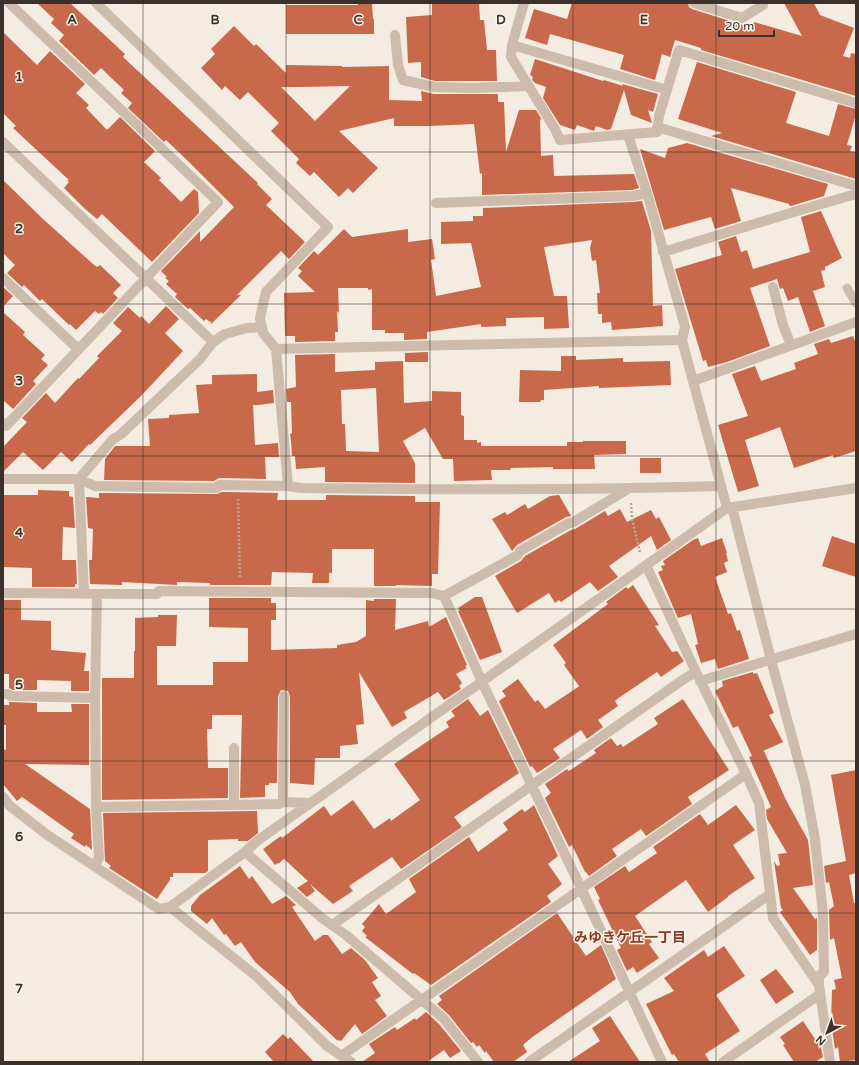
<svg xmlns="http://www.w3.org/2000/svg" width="859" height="1065" viewBox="0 0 859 1065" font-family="'Varela Round','Noto Sans JP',sans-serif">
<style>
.building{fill:#c8694b;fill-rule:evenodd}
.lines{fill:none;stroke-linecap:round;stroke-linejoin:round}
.path{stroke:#b9a596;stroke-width:2.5;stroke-dasharray:2 2;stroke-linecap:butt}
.service{stroke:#cdbbac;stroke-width:9}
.minor{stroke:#cdbbac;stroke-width:10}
.tertiary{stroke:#cdbbac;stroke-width:10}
.grid{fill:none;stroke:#3b302b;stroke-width:1;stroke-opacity:0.55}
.labels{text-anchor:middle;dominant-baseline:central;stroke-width:3;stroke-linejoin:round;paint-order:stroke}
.neighbourhood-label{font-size:14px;font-weight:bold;fill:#8c3b22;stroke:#fbf5ee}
.grid-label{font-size:13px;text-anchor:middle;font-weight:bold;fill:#3b302b;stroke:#fbf5ee;stroke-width:3;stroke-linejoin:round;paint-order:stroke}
</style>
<rect width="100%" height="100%" fill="#f4ebe1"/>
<path class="building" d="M37 3H70L125 54 123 57 258 183 257 184 272 199 266 205 305 242 289 259 281 251 237 295H241L211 324V321L210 322 206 319 204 321 190 308 188 309 175 297 177 294 166 284 169 281 165 278 167 277 161 271 200 231V242L234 207 189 162 166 140 164 142 128 108 132 103 121 93 124 90 101 68 94 75 59 41 64 35 51 23 54 19Z
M358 3H372L373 19H374V34H286V5H358Z
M432 3H479L480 20H484L487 50H496L497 81H435L421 77V62L408 63 406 17 432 15Z
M572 3H688L689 7 692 9 752 28 754 22 802 36 784 3H814L820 15 854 28 843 56 850 58 851 53 856 54V96L701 50V48L675 40 670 57 662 54 655 80 620 69 624 55 550 34 547 45 525 38 534 9 567 19Z
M234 26 254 46 256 44 286 73V65L342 66V67L389 66V100L422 101 421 91 434 94H498V102H504L506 152 519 110H536L542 120 540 119 541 156 553 155 554 176 634 174 639 188 632 190 482 195V173L480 174 474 124 430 126H394V118L339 131 378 168 353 193 348 188 339 197 314 172 310 176 296 163 299 159 271 131 279 123 248 92 240 100 225 86 222 90 201 68 215 54 211 49ZM350 86 315 121 281 87H300Z
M3 32 37 65 50 51 85 84 76 93 89 105 86 108 107 130 120 117 155 151 144 162 161 178 159 180 181 202 194 189 198 192 199 213 152 262 102 214 97 219 84 208 64 188 69 182 67 181 69 180 13 128 16 126 3 113Z
M535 59 603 81 604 80 623 86 622 84 658 94 653 112 648 110 652 123 631 115 624 90 611 129 607 130 596 126 594 131 577 125 575 130 560 125 543 98 546 87 535 83 532 80 533 77 530 75Z
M697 62 796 92 786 123 829 136 838 104 856 109V114L847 145 852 146 850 151 856 152V179L711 136 722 133 678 119Z
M687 143 828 184 824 196 791 206 789 205V204L731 188 741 221 715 229 711 217 664 230 640 149 665 158 668 148Z
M3 180 43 219 93 264 97 267 100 265 121 285 113 293 118 298 103 314 101 312 99 314 95 311 76 330 70 324 69 325 42 299 40 301 24 285 22 287 7 273 15 265 3 253Z
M642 201 651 231 653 306 662 305 663 326 612 330 611 322 602 323V314H598L597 293H600L596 260 592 261 590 248 592 240 544 247 554 296H567L569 328 544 329V317L506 318V326L481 327V324L427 332V339L404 340V333H385V330H372V289L368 290V288H338L339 313 337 311 338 332H335V341L295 342V336H285L284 293 315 292 298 276 302 271 298 268 314 251 318 255 344 229 352 237 408 229V242L432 239 435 259 431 260 436 296 481 287 471 243 441 244V222L473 221V216H483V208L633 202Z
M821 211 842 258 825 267V270L821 271 825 287 813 291 825 326 810 332 798 297 788 301 783 288 780 289 777 279 750 288 770 346 727 362 708 367 706 360 703 361 675 269 722 255 718 242 736 236 741 252 747 250 753 269 810 252 801 217Z
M3 287 13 296 3 307Z
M166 306 179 319 165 333 183 351 141 396 90 445 89 444 72 462 61 452 43 470 23 452 3 472V447L27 422 22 418 46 393 55 403 78 378 79 379 99 358 97 356 122 331 113 323 128 307 140 318 141 316 149 324Z
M3 312 25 332 23 335 45 355 41 359 48 365 33 381 36 384 13 409 3 400Z
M853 336 856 344V451L834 458 833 455 794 468 780 427 745 440 759 486 738 492 718 425 748 416 732 374 755 366 761 381 796 369 794 363 818 354 814 344 829 339 831 343Z
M428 352V362H405V353Z
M335 354V372L375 370V362L403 361 404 403 432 401V391L461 392V415L464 416V440H477V443L481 442V446H567V442H583V441H626V454L594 455 595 469H553V467L511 468 510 470H491L492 480 454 481 453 459H443L425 428 403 441 415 463V483L325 482V467L296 469 295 456H292L291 441 290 434 292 433 291 402H287L286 389 296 387 295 355ZM376 388 379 452 346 451 345 424H342L341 390Z
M561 356H576V360L623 358V362L670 361 671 385 599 388V386L544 390V400H541L540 402H519L520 370 561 371Z
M257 374V392L273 390 274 403 258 405V398V405H253L255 445 278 443 279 457H265L266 479 219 478 214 481 104 480 105 459 115 446H150L148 419 169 418V415L199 413 196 385 212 384V375Z
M640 458H661V473H640Z
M38 490 69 491V496L73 497 75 528 63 527 62 560H76L77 584H75V587H32V568L3 567V495H38Z
M222 492 278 493 277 500H326V495L415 496V502H440L438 574H432V586L396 585V586H374V549H332V573H329V583H312L313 573 272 572 271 585H210V583L177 582V585L122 582V585L90 584 89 560H92L93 529 88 528 86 497 99 498V493L217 494Z
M559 495 571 516 566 517 517 545 512 551 492 519 505 512 507 515 525 504 528 509 550 496Z
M620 509 627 522 651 510 656 519 659 517 671 540 657 550 651 536 609 566 618 577 598 591 590 582 561 602 559 600 555 603 549 593 517 613 495 576 521 561 525 556 571 530 575 529 605 511 608 516Z
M832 536 856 544V577L822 566Z
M698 538 701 546 722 538 727 553H726L728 561 724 563 727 572 715 577 728 614 731 613 737 631 740 630 749 659 718 669 715 659 701 663 695 645 698 644 691 614 678 618 658 572 663 570 661 566 665 565 663 561 693 540Z
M633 585 659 625 655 626 672 652 677 651 684 661 661 677 657 672 620 697 615 701 618 706 598 720 603 727 587 739 581 730 553 749 560 758 537 773 532 766 530 767 499 701 506 696 502 691 518 679 535 702 538 700 545 709 578 687 579 686 564 665 566 663 553 645 608 604 606 602 626 587 628 589Z
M475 597H482L502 652 480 660 458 611 460 610 458 608Z
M209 598H271V603H276V620H271V650L337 648V645L356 642 366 636V600L374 601V599H396L395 630 428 621 429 627 446 617 467 665 465 666 467 668 456 674 462 683 459 686 461 689 444 700 438 692 404 712 407 718 392 727 359 672 364 724 356 725 358 744 340 746V758H315L314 785 290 783V696L288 691 281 690 278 696 277 783H269V785H265V797L240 798 242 715H212V729H207L208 768H228V798L102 800V678H134V651H135V618L158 617V615H177L176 646H157V685H213V662H248V628L209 627Z
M3 600H21V620L51 621V650L86 653 84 671H89V691H71V681L37 680V690H13L9 688V674H3Z
M753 672V674L757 673 774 713 769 715 783 742 761 752 764 751 786 800 808 840 813 885 793 888 815 919 817 918V950L810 955 780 912 783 910 781 908 774 861 777 866 780 865 778 854 787 853 767 819 766 810 771 807 749 757 752 756 738 726 733 728 715 691 723 686 722 681Z
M468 699 480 716 488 710 519 773 454 817 462 827 401 869 392 857 349 886 353 891 333 904 310 884 315 891 307 897 297 888 308 881 284 859 278 864V863L275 865 263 849 281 836 282 838 324 806 331 816 353 800 374 829 390 818 391 821 420 800 394 764 449 727 446 722 455 716 451 711Z
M683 699 729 770 688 797 692 804 646 836 641 829 612 849 617 856 589 876 586 872H585L572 845 569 847 545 798 551 793 545 784 567 769 569 771 596 753 594 750 611 738 617 746 621 744 623 747 658 724 654 718Z
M9 702 37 703V712H72L71 704H89V765L25 764 90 809 92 850 86 845 85 847 71 838 74 834 22 797 17 801 3 784V749L6 750V725H4V705H9Z
M856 770V873L849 875 854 903H856V1060L840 1062 838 1047 835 1049 831 1023 832 990 836 989 834 980 842 978 834 938 830 940 829 910 834 906 829 882 826 883 824 866 846 861 831 775Z
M534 805 558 856 548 864 562 884 547 896 551 902 431 985 414 973 413 974 365 937 367 936 362 931 365 927 362 924 379 904 386 914 416 892 409 879 469 837 478 852 508 830 503 823 522 809 525 812Z
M736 805 755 830 733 845 755 878 728 896V897L708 912 686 880 635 916 652 942 649 944 659 958 637 973 633 967 627 971 617 950 621 948 598 900 600 899 594 887 625 866 629 872 657 853 653 847 700 814 708 825Z
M257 811 258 833 248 841H238V839L208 840V871L205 873H173V877H170V880L157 899 109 868 111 866 105 861 103 813Z
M240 866 249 879 252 876 272 904 286 896 296 905 292 907 315 941 323 935H328L342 954 351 948 365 960 378 978 372 982 381 996 375 1000 387 1016 362 1034 355 1024 341 1041 339 1040 338 1041 298 1004 290 992 255 962 241 942 235 946 226 934 224 935 212 918 207 924 191 911V906L200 895Z
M557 913 586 956 601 945 616 979 531 1038 523 1045 527 1052 513 1062H494L486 1051 485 1053 479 1045 477 1047 473 1042 471 1043 449 1015 437 1004 442 1000 439 996Z
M724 946 745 976 716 995 740 1031 705 1054 710 1062H679L674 1054 672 1055 646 1004 674 991 664 978 704 950 708 957Z
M776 969 794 992 776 1004 760 980Z
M426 1012 439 1024 461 1051 450 1058 444 1050 427 1062H362L375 1053 369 1044 395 1027 397 1030 415 1018 416 1020Z
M610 1016 640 1062H568L600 1041 592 1028Z
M803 1021 821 1048 823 1057 815 1062H794L783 1045 785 1044 780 1037Z
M283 1034 288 1039 290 1037 314 1062H274L265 1052Z"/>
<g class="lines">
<path class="path" d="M238 499 240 578
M631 503 632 518 640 553"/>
<path class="service" d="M847 288 856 303"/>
<path class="minor" d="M524 3 512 45 511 57 555 129 560 140 657 132 659 116 679 50 856 103
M694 3 742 18 763 5
M395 35 398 65 403 80 434 87 472 88 528 86
M512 45 667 90
M657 127 856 186
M628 135 647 193 685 327 682 340 727 508
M3 142 213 342
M436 203 633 196 647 193
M663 252 797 211 856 194
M3 278 78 349
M773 287 783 325 791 345
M266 292 260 318 263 333 276 349 682 340
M276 349 288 486
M693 381 856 322
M3 423 6 426 218 202 9 3
M3 479H79L113 439 120 435 200 359 213 342 225 334 247 328 262 327
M732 507 771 660 805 785 815 839 823 914 824 972 819 976V985L830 1062
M646 565 696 672 746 774 759 803 773 918 819 985
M3 593 157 594 159 591 432 593 444 596 482 682 581 888 662 1062
M84 594 79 479 95 486 217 488 219 485 288 486 301 488C441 490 581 490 721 486
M444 596 518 555 520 551 569 523H572L628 489
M700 681 856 634
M3 694H8L11 696 95 698
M3 797 10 806 46 834 159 909 170 907 245 852 257 841 727 508 856 488
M283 802 284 696
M234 804V748
M96 807 279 804 283 802 311 803
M245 852 322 918 346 935 444 1019 478 1062
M94 866 99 858 96 807 95 698 97 594
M170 907 255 975 327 1046 351 1062
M332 925 684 679 696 672
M341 1056 746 774
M529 1062 770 894
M723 1062 820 994"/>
<path class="tertiary" d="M96 3 328 227 266 292"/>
</g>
<path class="grid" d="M143 3V1062M286 3V1062M430 3V1062M573 3V1062M716 3V1062M3 152H856M3 304H856M3 456H856M3 609H856M3 761H856M3 913H856"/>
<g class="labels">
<g class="neighbourhood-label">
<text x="630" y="937">みゆきケ丘一丁目</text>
</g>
</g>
<g class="grid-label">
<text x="72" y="24">A</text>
<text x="215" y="24">B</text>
<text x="358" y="24">C</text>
<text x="501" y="24">D</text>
<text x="644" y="24">E</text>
<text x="19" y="81">1</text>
<text x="19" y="233">2</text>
<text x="19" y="385">3</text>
<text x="19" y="537">4</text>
<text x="19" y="689">5</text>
<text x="19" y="841">6</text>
<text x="19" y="993">7</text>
</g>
<rect width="859" height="1065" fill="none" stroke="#3b302b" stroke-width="8"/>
<g transform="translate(827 1033) rotate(221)" stroke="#fbf5ee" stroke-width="3" paint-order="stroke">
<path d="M0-3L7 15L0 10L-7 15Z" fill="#3b302b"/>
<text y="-6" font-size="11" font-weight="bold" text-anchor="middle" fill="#3b302b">N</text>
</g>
<path d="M719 30v6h55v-6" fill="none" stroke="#3b302b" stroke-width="2"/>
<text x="725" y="30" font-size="12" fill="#3b302b" stroke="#fbf5ee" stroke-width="3" paint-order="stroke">20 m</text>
</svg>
